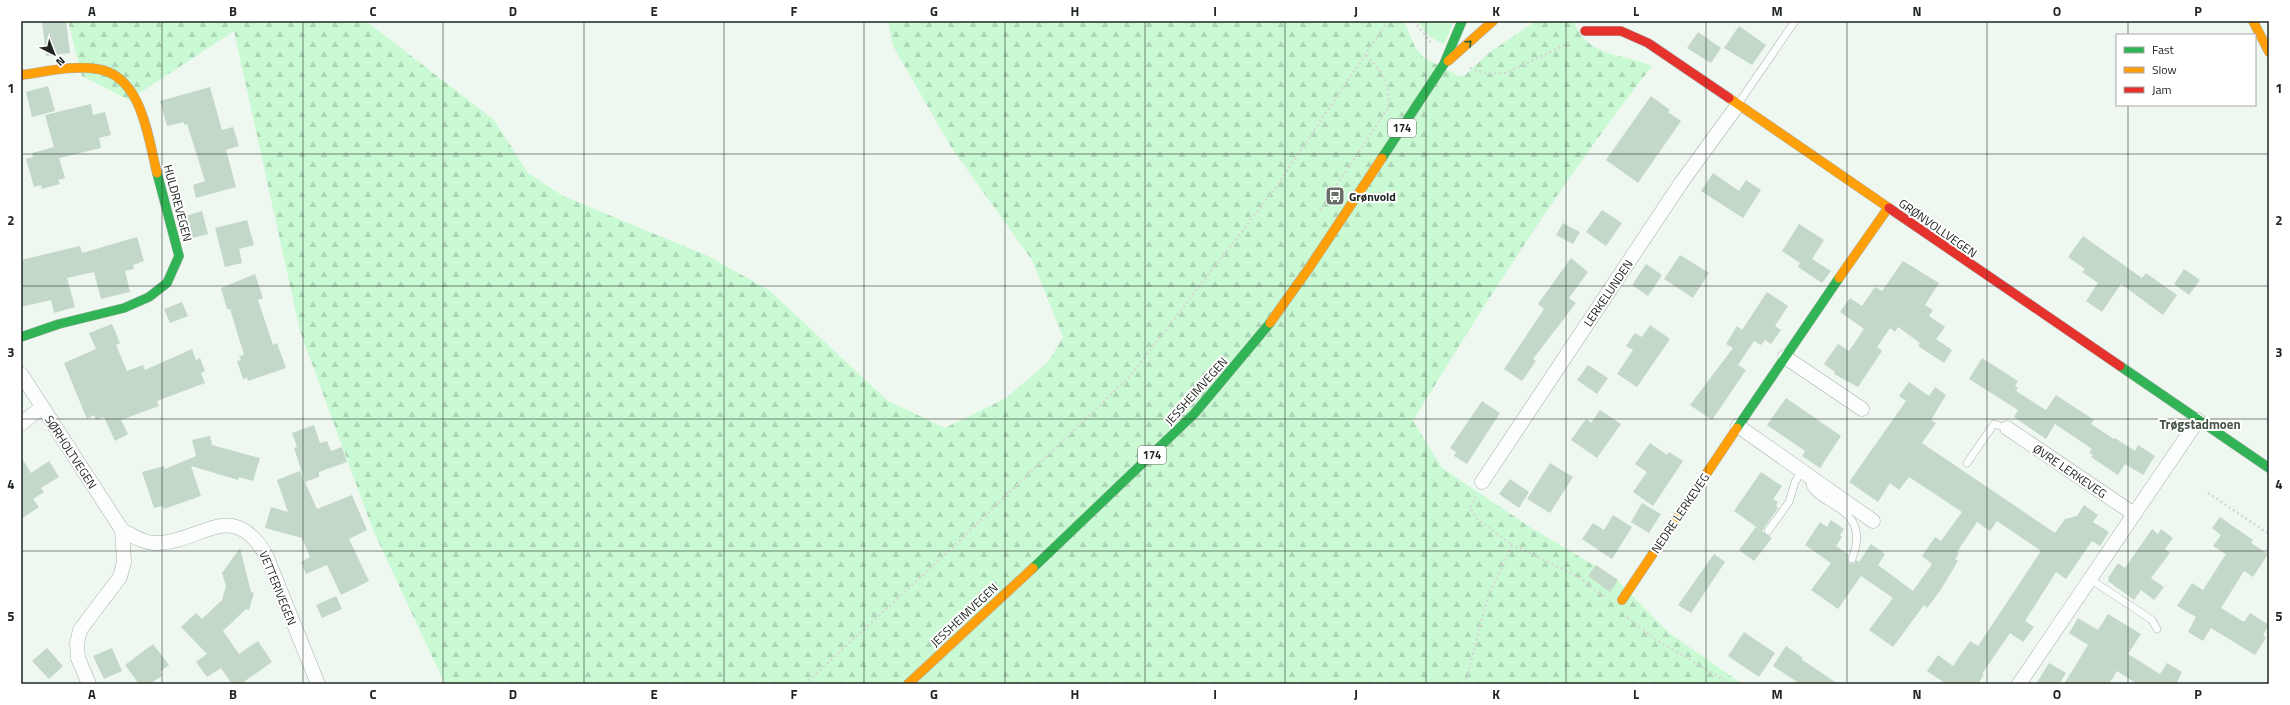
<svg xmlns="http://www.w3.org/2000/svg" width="2290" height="705" viewBox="0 0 2290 705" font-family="'Titillium Web',sans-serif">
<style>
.grass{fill:#cafad4}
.forest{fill:url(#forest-firs)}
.building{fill:#c4d8c9}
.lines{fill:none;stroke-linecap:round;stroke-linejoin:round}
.lane-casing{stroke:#a9b0aa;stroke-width:8}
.street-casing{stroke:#a9b0aa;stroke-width:15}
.fast-casing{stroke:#a9b0aa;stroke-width:10}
.slow-casing{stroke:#a9b0aa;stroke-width:10}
.jam-casing{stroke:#a9b0aa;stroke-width:10}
.path{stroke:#d5d8d6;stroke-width:2.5;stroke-dasharray:2 3;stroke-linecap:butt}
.lane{stroke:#fcfefd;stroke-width:7}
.street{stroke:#fcfefd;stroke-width:14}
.fast{stroke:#30b455;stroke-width:9}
.slow{stroke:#ff9f0a;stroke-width:9}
.jam{stroke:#e5322d;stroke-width:9}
.oneway{stroke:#265f36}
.grid{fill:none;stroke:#202621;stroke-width:1;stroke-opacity:0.55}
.labels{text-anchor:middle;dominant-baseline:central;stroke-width:4;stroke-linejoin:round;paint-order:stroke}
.shield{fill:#fff;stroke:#636764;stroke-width:1}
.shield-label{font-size:11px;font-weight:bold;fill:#202621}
.poi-label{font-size:12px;font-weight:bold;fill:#202621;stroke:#fff;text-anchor:start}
.street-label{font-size:12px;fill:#202621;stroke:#fff}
.neighbourhood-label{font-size:13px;font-weight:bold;fill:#465549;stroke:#fff}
.neatline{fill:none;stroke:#202621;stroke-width:1.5}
.grid-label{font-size:13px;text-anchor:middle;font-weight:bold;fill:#202621}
</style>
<defs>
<pattern id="forest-firs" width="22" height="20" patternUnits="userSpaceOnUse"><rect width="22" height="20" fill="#cafad4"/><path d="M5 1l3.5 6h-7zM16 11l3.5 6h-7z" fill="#add6b6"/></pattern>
</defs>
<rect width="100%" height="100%" fill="#eef7f0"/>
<path class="grass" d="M1417 21H1454L1444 44 1430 37Z"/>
<path class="forest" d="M68 21H366L494 120 528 173 563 196 708 256 770 291 888 401 945 428 1006 398 1049 361 1063 337 1032 260 951 147 893 46 888 21H1404L1415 47 1424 58 1459 76H1464L1490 52 1536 21H1574C1586 57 1621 53 1652 66 1564 179 1487 299 1413 421L1442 468 1530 527 1615 578 1668 632 1742 684H445L373 530 300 331 234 31 129 100 82 76Z"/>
<path class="building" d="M42 21H66L70 53 46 56Z
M1739 26 1766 45 1752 65 1724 48Z
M1698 32 1721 48 1711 63 1687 48Z
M48 86 55 111 32 117 26 92Z
M210 87 222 130 233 127 239 146 226 150 236 187 196 198 193 185 205 181 187 124 184 125V122L167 126 160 101Z
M1651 96 1670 110 1668 112 1681 121 1638 183 1606 160Z
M91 104 93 115 105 112 111 135 99 138 101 148 59 158 65 178 58 180 60 184 42 189 41 185 34 187 26 159 33 157 32 153 54 147 45 115Z
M1713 173 1739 191 1746 180 1761 190 1743 218 1701 191Z
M1602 210 1622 223 1606 246 1586 232Z
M202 211 208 234 189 239 183 217Z
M247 220 254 245 239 249 242 263 225 267 215 228Z
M1563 223 1580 232 1573 244 1556 235Z
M1799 224 1824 240 1812 259 1831 271 1822 283 1798 267 1800 263 1782 251Z
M2083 236 2142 278 2146 273 2177 295 2163 315 2121 284 2102 312 2086 301 2098 283 2082 272 2085 269 2068 257Z
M137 237 144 261 133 265 134 269 125 271 130 292 101 299 94 272 67 278 75 307 54 313 51 300 21 307V260L80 246 82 253Z
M1680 255 1709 273 1693 298 1664 279Z
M1571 258 1588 272 1569 298 1576 303 1533 359 1536 361 1522 381 1504 369 1544 309 1538 304Z
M1903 261 1939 283 1925 305 1933 310 1929 316 1945 327 1936 339 1952 350 1944 363 1918 346 1920 343 1898 327 1895 332 1890 328 1877 347 1882 351 1858 387 1834 374 1835 372 1824 364 1838 344 1849 351 1864 329 1840 312 1850 298 1862 306 1875 287 1882 291Z
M1646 264 1662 275 1648 296 1632 285Z
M2184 269 2200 280 2189 295 2174 284Z
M255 274 263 298 258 300 273 345 277 343 286 368 248 381 247 378 243 379 237 361 241 360 239 356 244 355 230 309H227L221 288Z
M1767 292 1788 306 1775 326 1781 330 1771 344 1765 340 1761 345 1754 341 1738 365 1746 370 1712 420 1690 405 1733 348 1726 344 1737 326 1742 330Z
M182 302 188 316 170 323 164 309Z
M112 324 120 343 116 345 127 371 143 365 145 370 192 349 196 360 200 358 205 371 201 373 205 383 157 401 159 406 121 420 128 434 115 441 104 417 96 420 94 415 87 419 64 363 96 349 89 333Z
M1650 325 1670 339 1637 387 1617 374 1633 350 1626 346 1635 333 1642 337Z
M1982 358 2018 381 2015 386 2018 388 2016 391 2046 410 2056 395 2094 420 2091 424 2114 439 2115 438 2135 451 2138 445 2155 456 2143 475 2125 464 2118 475 2091 457 2093 455 2089 453 2092 449 2055 424 2046 439 2014 417 2018 410 1969 379Z
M1588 365 1608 378 1597 394 1577 380Z
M1909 382 1929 396 1935 387 1946 395 1931 420 1936 423 1922 443 2055 533 2065 519 2077 516 2084 505 2098 515 2093 522 2109 532 2100 546 2092 541 2066 579 2056 572 2025 621 2034 627 2023 642 2010 633 1982 674 1984 675 1978 684H1946L1927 671 1938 655 1953 666 1970 641 1978 646 2041 551 1997 521 1990 531 1977 522 1957 552 1959 553 1955 559 1958 561 1940 591 1927 608 1924 605 1893 647 1869 630 1893 598 1861 576 1838 609 1811 590 1831 563 1805 545 1820 522 1827 527 1831 520 1844 529 1840 535 1842 537 1836 546 1848 554 1849 563 1854 564 1857 560 1859 562 1871 544 1885 554 1878 565 1913 591 1932 564 1922 556 1935 537 1941 541 1962 512 1909 477 1899 490 1890 483 1878 502 1849 482 1906 401 1899 396Z
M1786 398 1841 436 1820 468 1802 456 1805 451 1767 425Z
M1482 401 1500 413 1467 464 1454 456 1456 452 1450 448Z
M1600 410 1621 424 1597 458 1571 440 1586 419 1591 423Z
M314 425 320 443 327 441 331 451 342 447 347 462 319 472V477L305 482 294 448 297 447 292 433Z
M210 436 212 445 260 458 253 481 239 477 238 480 191 466 201 496 164 509 162 506 154 508 142 472 164 466 165 469 196 456 192 440Z
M1650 443 1667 455 1669 452 1683 461 1653 506 1633 492 1647 472 1635 464Z
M21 457 31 473 49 461 59 477 41 488 44 492 33 499 39 507 21 519Z
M1550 463 1573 477 1550 513 1527 499Z
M300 471 317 509 352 495 367 530 349 539 369 581 341 595 327 565 306 574 301 562 310 557 302 538 265 528 271 507 288 512 277 480Z
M1761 472 1782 486 1773 499 1778 502 1776 506 1778 508 1762 531 1734 511Z
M1510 479 1529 492 1519 508 1499 494Z
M1642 503 1661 514 1649 533 1631 522Z
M1613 515 1632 527 1612 559 1582 539 1593 523 1604 530Z
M2220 517 2253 540 2251 543 2268 554 2253 577 2244 571 2221 608 2244 622 2250 613 2269 625 2263 635 2266 638 2255 655 2211 628 2203 641 2188 632 2196 617 2177 606 2192 583 2203 590 2226 554 2213 546 2221 535 2212 528Z
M1756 527 1772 538 1754 561 1739 550Z
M2152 529 2158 534 2161 529 2173 538 2165 549 2170 553 2151 578 2164 587 2154 600 2141 590 2134 600 2108 581 2109 579 2108 578 2118 563 2125 568Z
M240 548 251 592 254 593 249 610 246 609 223 631 239 654 258 641 272 662 241 684H232L221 668 207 677 196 662 207 654 181 627 196 613 202 619 222 600 226 586 222 573Z
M1714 554 1725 562 1691 613 1678 605Z
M1596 565 1618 580 1610 592 1588 576Z
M336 596 342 609 322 618 316 605Z
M2108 614 2141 634 2128 654 2160 674 2167 663 2182 672 2176 684H2137L2117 671 2109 684H2064L2088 645 2069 633 2078 618 2098 630Z
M1744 632 1775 653 1759 677 1728 656Z
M153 644 169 665 160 672 163 675 150 684H139L125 665Z
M1786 646 1803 658 1801 659 1838 684H1800L1773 666Z
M47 648 63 666 49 679 32 661Z
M112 648 122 671 104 679 93 656Z
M2049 663 2066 673 2059 684H2036Z"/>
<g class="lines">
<defs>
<path id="lane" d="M1738 104 1795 21
M1967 463 1994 424 2007 428
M1809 476C1806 509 1875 500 1852 559
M1768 531 1789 502 1795 482 1802 471
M2090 579 2152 620 2157 629"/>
<path id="street" d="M1785 357 1862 409
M21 374 122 530 124 562 120 577 80 630 77 644 78 658 89 684
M21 424 42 407
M1738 426 1873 521
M2007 428 2134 514
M1482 482 1681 183 1737 106
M122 530C133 536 145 544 159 543 203 541 232 498 266 555L318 684
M2019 684 2198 420"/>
<path id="fast" d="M1382 158 1444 64 1462 21
M21 337 59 324 124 308 149 297 167 283 179 256 157 173
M2120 366 2269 468
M1737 428 1839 278
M1033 568 1194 414 1270 323"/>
<path id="slow" d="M2253 21 2269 52
M1448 61 1493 21
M21 75C45 72 72 65 97 69 142 75 148 138 157 173
M1729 98 1889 208
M1839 278 1888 208
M1270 323 1309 268 1382 158
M1622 600 1737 428
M908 684 1033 568"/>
<path id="jam" d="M1585 31H1621L1648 43 1729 98
M1889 208 2120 366"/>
</defs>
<use href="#lane" class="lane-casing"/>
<use href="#street" class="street-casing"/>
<use href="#fast" class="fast-casing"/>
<use href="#slow" class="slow-casing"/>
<use href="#jam" class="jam-casing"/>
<path class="path" d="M1414 21 1431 43
M1470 68 1485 73H1506L1571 42
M1320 210 1388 108C1391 84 1382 71 1365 54
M2208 493 2269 534
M1511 544 1577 576 1604 597
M1627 617 1658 641 1731 684
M805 684 951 549 1130 376 1274 190 1388 21
M1465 684 1488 596 1512 545 1476 518 1470 507 1476 496"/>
<use href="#lane" class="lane"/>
<use href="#street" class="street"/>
<use href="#fast" class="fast"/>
<use href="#slow" class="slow"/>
<use href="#jam" class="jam"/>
</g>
<defs><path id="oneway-chevron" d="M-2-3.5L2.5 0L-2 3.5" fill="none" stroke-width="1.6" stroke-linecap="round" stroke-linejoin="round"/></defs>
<use class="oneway" href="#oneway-chevron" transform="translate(1469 43) rotate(-42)"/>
<path class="grid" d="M162 21V684M303 21V684M443 21V684M584 21V684M724 21V684M864 21V684M1005 21V684M1145 21V684M1285 21V684M1426 21V684M1566 21V684M1706 21V684M1847 21V684M1987 21V684M2128 21V35M2128 105V684M21 154H2269M21 286H2269M21 419H2269M21 551H2269"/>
<defs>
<symbol id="bus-square" viewBox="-11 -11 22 22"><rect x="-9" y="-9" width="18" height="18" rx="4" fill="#686f69" stroke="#fff"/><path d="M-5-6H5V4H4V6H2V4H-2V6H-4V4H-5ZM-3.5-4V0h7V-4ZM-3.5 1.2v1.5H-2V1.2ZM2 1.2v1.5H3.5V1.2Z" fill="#fff"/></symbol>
</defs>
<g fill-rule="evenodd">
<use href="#bus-square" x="1324" y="185" width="22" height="22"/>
</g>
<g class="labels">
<g class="shield">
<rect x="1388" y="119" width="28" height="18" rx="3"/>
<rect x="1138" y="446" width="28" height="18" rx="3"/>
</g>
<g class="shield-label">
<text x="1402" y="128">174</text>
<text x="1152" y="455">174</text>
</g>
<g class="poi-label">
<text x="1349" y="196">Grønvold</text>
</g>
<g class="street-label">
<text transform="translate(178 203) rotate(75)">HULDREVEGEN</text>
<text transform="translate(1938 228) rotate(35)">GRØNVOLLVEGEN</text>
<text transform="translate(1608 293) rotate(-56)">LERKELUNDEN</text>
<text transform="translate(1196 391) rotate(-48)">JESSHEIMVEGEN</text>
<text transform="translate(71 452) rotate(57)">SØRHOLTVEGEN</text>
<text transform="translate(2070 471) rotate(34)">ØVRE LERKEVEG</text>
<text transform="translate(1680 513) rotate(-56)">NEDRE LERKEVEG</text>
<text transform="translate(278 588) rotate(68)">VETTERIVEGEN</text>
<text transform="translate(964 615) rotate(-43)">JESSHEIMVEGEN</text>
</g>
<g class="neighbourhood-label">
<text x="2200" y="424">Trøgstadmoen</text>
</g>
</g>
<rect width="2290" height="705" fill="none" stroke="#ffffff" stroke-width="44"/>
<rect x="2116" y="34" width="140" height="72" fill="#ffffff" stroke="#a6a8a6"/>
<rect x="2124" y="47" width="20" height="6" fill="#30b455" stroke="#a6a8a6"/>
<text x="2152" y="54" font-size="12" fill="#202621">Fast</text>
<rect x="2124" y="67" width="20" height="6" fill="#ff9f0a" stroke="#a6a8a6"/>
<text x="2152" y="74" font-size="12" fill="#202621">Slow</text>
<rect x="2124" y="87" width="20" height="6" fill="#e5322d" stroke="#a6a8a6"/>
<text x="2152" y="94" font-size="12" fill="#202621">Jam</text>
<g transform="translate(54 54) rotate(138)" stroke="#ffffff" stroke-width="3" paint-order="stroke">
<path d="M0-3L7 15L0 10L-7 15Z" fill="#202621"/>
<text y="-6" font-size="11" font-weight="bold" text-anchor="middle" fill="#202621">N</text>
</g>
<rect x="22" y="22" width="2246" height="661" class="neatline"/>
<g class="grid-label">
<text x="92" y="16">A</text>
<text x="233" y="16">B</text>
<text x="373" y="16">C</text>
<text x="513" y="16">D</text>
<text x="654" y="16">E</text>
<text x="794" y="16">F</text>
<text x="934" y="16">G</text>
<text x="1075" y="16">H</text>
<text x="1215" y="16">I</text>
<text x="1356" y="16">J</text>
<text x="1496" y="16">K</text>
<text x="1636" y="16">L</text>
<text x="1777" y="16">M</text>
<text x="1917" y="16">N</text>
<text x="2057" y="16">O</text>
<text x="2198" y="16">P</text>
<text x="11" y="93">1</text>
<text x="2279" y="93">1</text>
<text x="11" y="225">2</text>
<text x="2279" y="225">2</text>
<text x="11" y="357">3</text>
<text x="2279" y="357">3</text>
<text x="11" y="489">4</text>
<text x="2279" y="489">4</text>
<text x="11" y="621">5</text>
<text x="2279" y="621">5</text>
<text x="92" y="699">A</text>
<text x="233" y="699">B</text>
<text x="373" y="699">C</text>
<text x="513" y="699">D</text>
<text x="654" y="699">E</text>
<text x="794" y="699">F</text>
<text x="934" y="699">G</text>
<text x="1075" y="699">H</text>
<text x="1215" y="699">I</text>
<text x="1356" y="699">J</text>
<text x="1496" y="699">K</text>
<text x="1636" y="699">L</text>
<text x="1777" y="699">M</text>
<text x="1917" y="699">N</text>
<text x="2057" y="699">O</text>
<text x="2198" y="699">P</text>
</g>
</svg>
